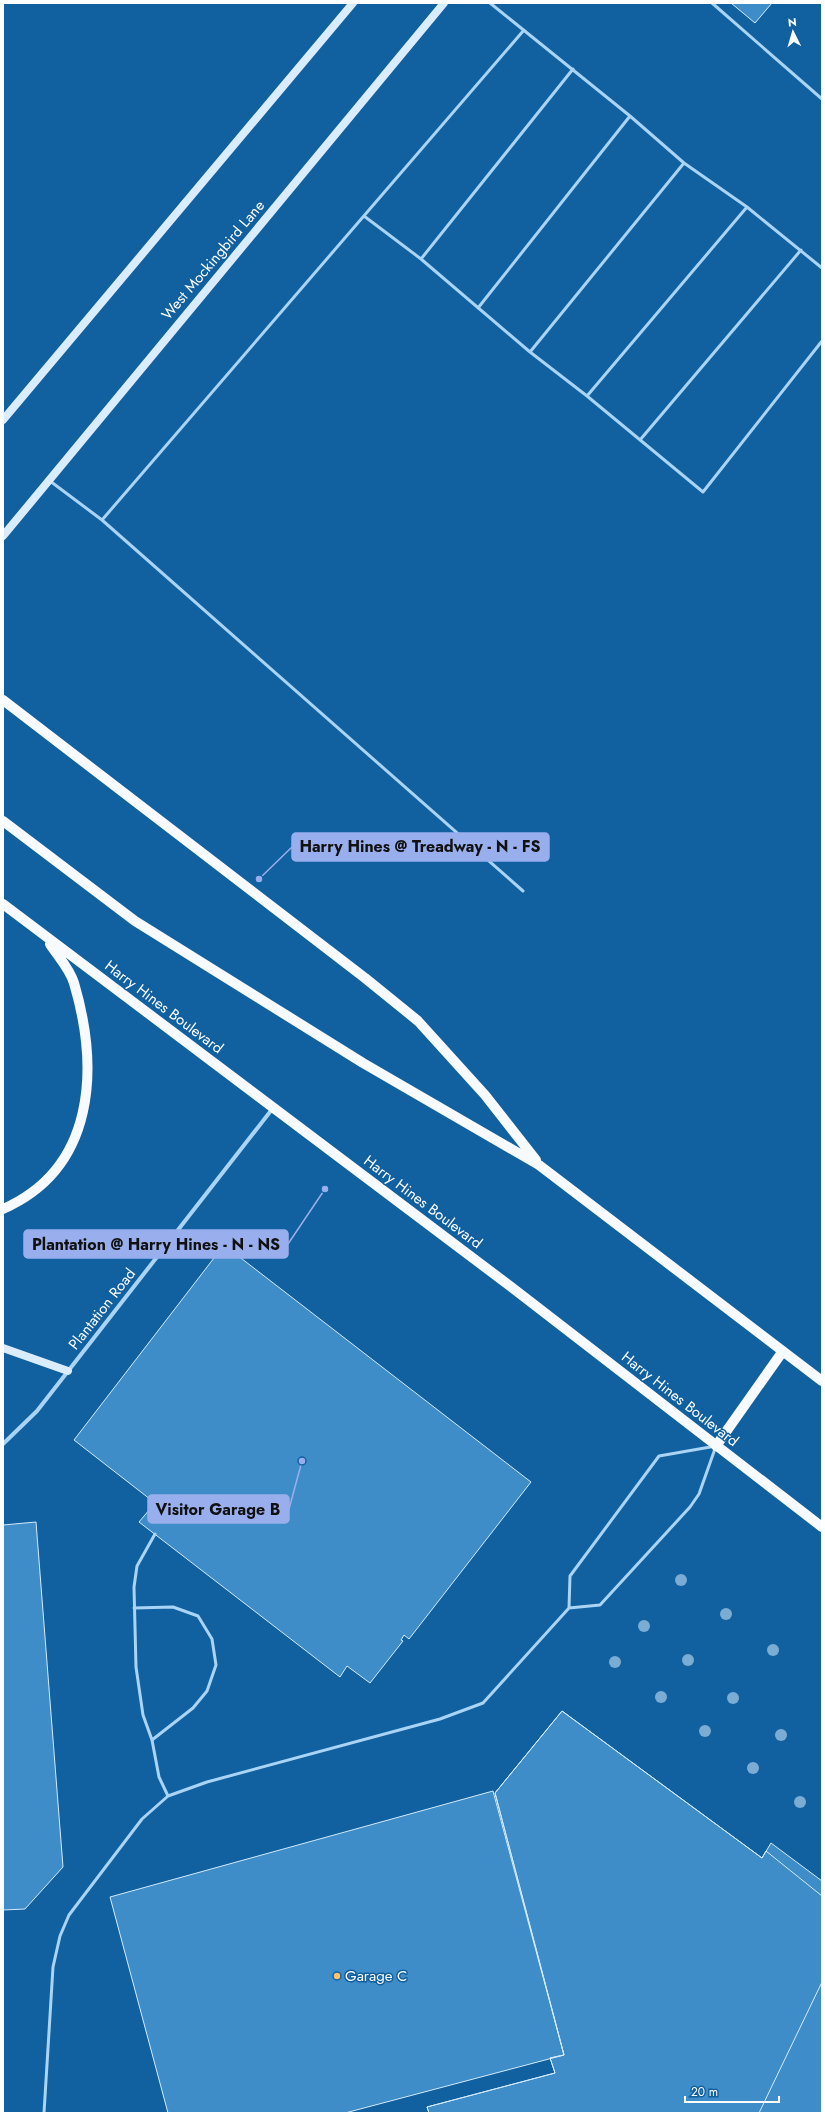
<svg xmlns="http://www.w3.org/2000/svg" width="825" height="2116" viewBox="0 0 825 2116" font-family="Jost,sans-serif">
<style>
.building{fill:#3e8cc8;stroke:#d2ebfe}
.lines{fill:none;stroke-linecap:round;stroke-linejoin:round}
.service{stroke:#a9d4f5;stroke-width:3}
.minor{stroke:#a9d4f5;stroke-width:4}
.secondary{stroke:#d9edfe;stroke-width:8}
.primary{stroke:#f7fbff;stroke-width:10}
.tree{fill:#7bacd4}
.poi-dot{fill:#ffc36d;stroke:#1160a0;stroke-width:1.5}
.labels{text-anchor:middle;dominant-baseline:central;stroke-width:3;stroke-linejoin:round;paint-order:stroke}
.street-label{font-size:15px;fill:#fff;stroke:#1160a0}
.poi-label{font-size:15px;fill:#fff;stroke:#1160a0;text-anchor:start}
.leader{fill:none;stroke:#99afed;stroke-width:1.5}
.callout-dot{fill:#99afed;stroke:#1160a0;stroke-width:1.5}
.callout{fill:#99afed;stroke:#99afed;stroke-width:1.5}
.callout-label{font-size:16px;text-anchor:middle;font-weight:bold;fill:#111}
</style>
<rect width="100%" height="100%" fill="#1160a0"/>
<path class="building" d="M731 3H772L755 23Z
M224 1245 531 1482 409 1639 404 1635 401 1640 403 1641 370 1683 347 1666 340 1677 139 1522 155 1503 74 1440Z
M36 1522 63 1867 25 1909 3 1910V1525Z
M562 1711 762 1858 766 1851 822 1896V1982L759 2113H429L427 2107 555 2073 550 2058 564 2055 495 1793Z
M562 1711 762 1858 771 1843 822 1881V2113H429L427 2107 555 2073 550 2058 564 2055 495 1793Z
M493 1791 564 2055 345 2113H168L110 1897Z"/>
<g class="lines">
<path class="service" d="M490 3 630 116 684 163 747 207 822 268
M712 3 822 99
M364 216 421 259 530 352 587 396 703 492 822 341
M421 259 573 69
M478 308 630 116
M530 352 684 163
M587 396 747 207
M640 440 801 250
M50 481 102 520
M523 891 102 520 524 30
M155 1534 137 1566 134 1587 136 1667 143 1715 152 1740 159 1777 168 1796
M134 1608 173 1607 198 1616 212 1639 216 1665 207 1691 193 1708 152 1740
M44 2113 53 1967 60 1936 69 1915 142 1819 168 1796 207 1782 440 1719 483 1703 569 1608 570 1576 659 1456 716 1446 699 1494 690 1507 600 1605 569 1608"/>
<path class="minor" d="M3 1444 37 1411 273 1108"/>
<path class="secondary" d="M3 420 353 3
M3 536 444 3
M3 1348 68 1371"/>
<path class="primary" d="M3 700 365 978 418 1021 485 1095 536 1160
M3 821 135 921 363 1063 539 1165 822 1381
M3 904 510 1286 822 1527
M3 1209C96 1168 99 1068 74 983 70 969 57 955 50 944
M716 1446 783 1351"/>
</g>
<g class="tree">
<circle cx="681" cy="1580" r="6"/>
<circle cx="726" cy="1614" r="6"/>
<circle cx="644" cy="1626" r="6"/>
<circle cx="773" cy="1650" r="6"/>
<circle cx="688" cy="1660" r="6"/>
<circle cx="615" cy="1662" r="6"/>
<circle cx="661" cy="1697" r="6"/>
<circle cx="733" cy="1698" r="6"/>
<circle cx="705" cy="1731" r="6"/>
<circle cx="781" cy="1735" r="6"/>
<circle cx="753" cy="1768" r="6"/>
<circle cx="800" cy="1802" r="6"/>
</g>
<circle class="poi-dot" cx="337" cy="1976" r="4"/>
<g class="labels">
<g class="street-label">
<text transform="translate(213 260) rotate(-50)">West Mockingbird Lane</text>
<text transform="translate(164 1007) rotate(37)">Harry Hines Boulevard</text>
<text transform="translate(423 1202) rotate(37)">Harry Hines Boulevard</text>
<text transform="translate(102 1309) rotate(-52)">Plantation Road</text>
<text transform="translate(680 1399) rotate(38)">Harry Hines Boulevard</text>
</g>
<g class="poi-label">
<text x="345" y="1976">Garage C</text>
</g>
</g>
<path class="leader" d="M259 879L292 847M325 1189L288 1244M302 1461L289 1509"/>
<g class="callout-dot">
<circle cx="259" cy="879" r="4"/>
<circle cx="325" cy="1189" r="4"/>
<circle cx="302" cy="1461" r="4"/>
</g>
<g class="callout">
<rect x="292" y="833" width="257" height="28" rx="4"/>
<rect x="24" y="1230" width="264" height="28" rx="4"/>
<rect x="148" y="1495" width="141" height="28" rx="4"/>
</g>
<g class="callout-label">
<text x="420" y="852">Harry Hines @ Treadway - N - FS</text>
<text x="156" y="1250">Plantation @ Harry Hines - N - NS</text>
<text x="218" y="1515">Visitor Garage B</text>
</g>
<rect width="825" height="2116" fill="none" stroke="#ffffff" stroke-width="8"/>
<g transform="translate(793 32) rotate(355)" stroke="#1160a0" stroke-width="3" paint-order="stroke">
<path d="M0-3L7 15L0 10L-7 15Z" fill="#ffffff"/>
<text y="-6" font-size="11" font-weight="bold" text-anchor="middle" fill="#ffffff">N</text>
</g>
<path d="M685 2096v6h94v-6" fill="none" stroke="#ffffff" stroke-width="2"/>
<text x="691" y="2096" font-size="12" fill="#ffffff" stroke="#1160a0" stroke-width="3" paint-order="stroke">20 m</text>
</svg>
